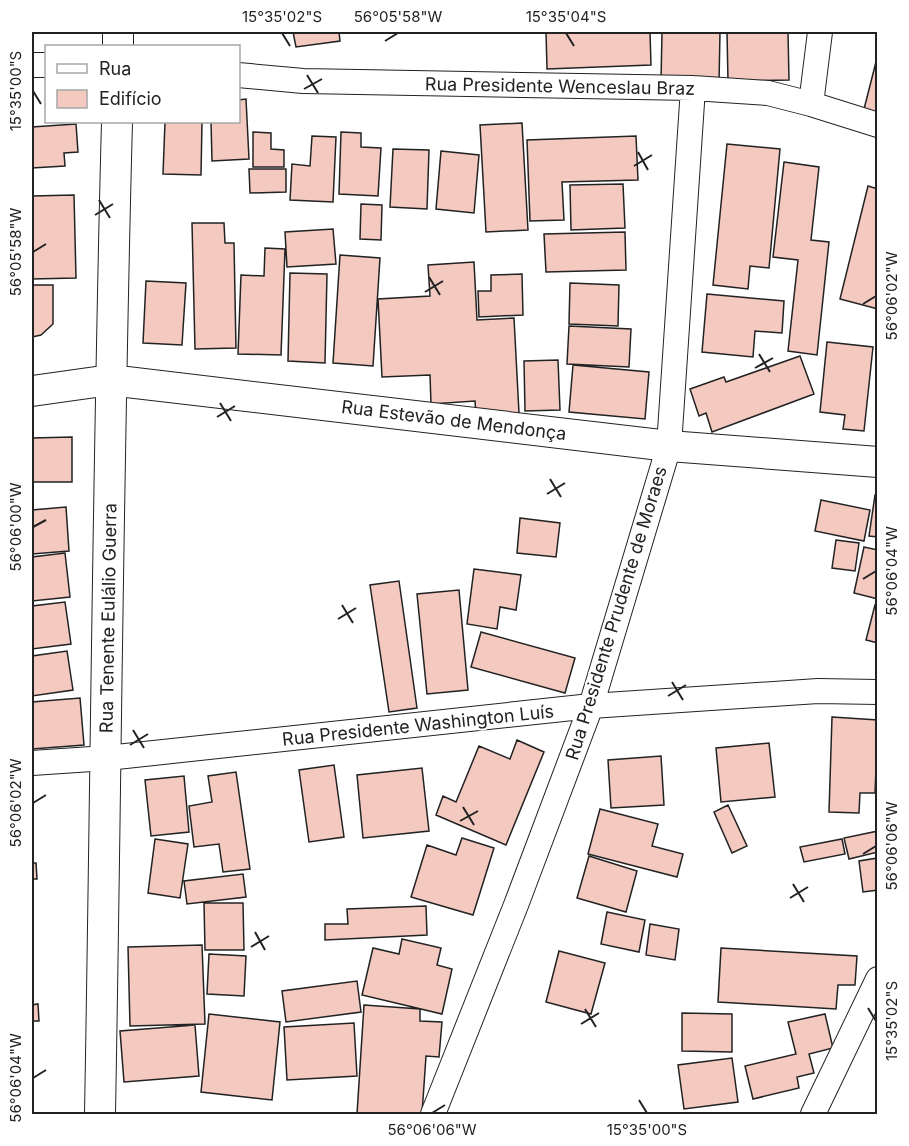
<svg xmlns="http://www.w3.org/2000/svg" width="909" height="1146" viewBox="0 0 909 1146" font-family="Inter,sans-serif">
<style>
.building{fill:#f3c9c0;stroke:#222;stroke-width:1.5}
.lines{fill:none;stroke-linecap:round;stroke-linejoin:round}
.minor-casing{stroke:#222;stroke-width:26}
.tertiary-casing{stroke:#222;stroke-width:32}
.minor{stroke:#fff;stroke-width:24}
.tertiary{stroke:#fff;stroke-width:30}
.ticks{fill:none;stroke:#222;stroke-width:2}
.labels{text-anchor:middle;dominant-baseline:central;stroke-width:4.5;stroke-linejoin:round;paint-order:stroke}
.street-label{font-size:18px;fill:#222;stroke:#fff}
.neatline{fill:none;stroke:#222;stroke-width:2}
.ticks-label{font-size:15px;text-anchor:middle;fill:#222}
</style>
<rect width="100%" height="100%" fill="#fff"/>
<path class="building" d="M293 32H339L340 41 296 47Z
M546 32H650L651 65 547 69Z
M662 32H720L719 83 661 81Z
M727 32H788L789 80 728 81Z
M878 54V117L863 113Z
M246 99 249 159 212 161 211 122H238V100Z
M165 122H202L201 175 163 174Z
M522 123 528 230 486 232 480 125Z
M76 124 78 152 64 153 65 166 32 168V127Z
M253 132 271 133V149L284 150V167H253Z
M341 132 361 133V147L381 148 378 196 339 194Z
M312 136 336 137 333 202 290 200 292 164 310 166Z
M636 136 638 180 562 182 564 220 530 221 527 140Z
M727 144 780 149 769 268 750 266 748 289 713 285Z
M393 149 429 150 427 209 390 207Z
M441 151 479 155 474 213 436 209Z
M784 162 819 167 811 240 829 242 817 355 788 351 798 260 773 257Z
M249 169H286V192L250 193Z
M623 184 625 228 571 230 570 185Z
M868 186 878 189V309L840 299Z
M74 195 76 278 32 279V196Z
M361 204 382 205 381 240 360 239Z
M192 223H224L225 243H234L236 348 195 349Z
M333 229 336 264 287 267 285 232Z
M625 232 626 270 546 272 544 234Z
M265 248 285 249 281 355 238 354 241 275 264 276Z
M340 255 380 258 373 366 333 363Z
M474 262 477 320 514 318 519 413 476 415 475 401 431 404 430 375 382 377 378 299 430 296 428 265Z
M290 273 327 274 325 363 288 361Z
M522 274 523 315 479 317 478 291H491V275Z
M146 281 186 283 182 345 143 343Z
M570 283 619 285 618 326 569 324Z
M32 285H53V324L41 335 32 337Z
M707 294 784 301 782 333 755 331 753 357 702 352Z
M569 326 631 329 629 367 567 364Z
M827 342 873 347 864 431 843 429 845 415 820 412Z
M800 356 814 394 712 432 706 413 699 416 690 389 724 377 726 382Z
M558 360 560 410 525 411 524 361Z
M573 365 649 372 645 419 569 412Z
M72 437V482H32V438Z
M875 495H878V537L869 536Z
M821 500 870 510 864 541 815 531Z
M66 507 69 551 32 554V510Z
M520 518 560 523 556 557 517 553Z
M836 540 859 543 855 571 832 568Z
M864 547 878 550V599L854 593Z
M65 553 70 597 32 601V557Z
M474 569 521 575 516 610 500 607 497 629 467 624Z
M399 581 417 708 389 712 370 585Z
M459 590 468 690 427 694 417 594Z
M65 602 71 644 32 649V606Z
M875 605 878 606V643L866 640Z
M481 632 575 658 565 693 471 667Z
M67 651 73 690 32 696V656Z
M80 698 84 745 32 749V702Z
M832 717 878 720 875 793H860L859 813 829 812Z
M517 740 544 752 506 845 436 815 443 796 456 802 479 746 510 759Z
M769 743 775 797 721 802 716 748Z
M661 756 664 805 611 808 608 760Z
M334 765 344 837 309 842 299 770Z
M422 768 429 831 363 838 357 775Z
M236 772 250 869 223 872 219 844 194 847 189 806 212 802 208 776Z
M184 776 189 832 151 836 145 780Z
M728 805 747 846 732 853 714 812Z
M600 809 658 824 652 846 683 854 677 877 588 854Z
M878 831V852L849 859 844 838Z
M462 838 494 848 473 915 411 897 427 845 456 855Z
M155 839 188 844 180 898 148 893Z
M842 839 845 854 804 862 800 847Z
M589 856 637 871 626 912 577 898Z
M878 858V890L863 892 859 861Z
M32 863H36L37 879H32Z
M243 874 246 897 187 904 184 881Z
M204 903H243L244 950H205Z
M426 906 427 935 325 940V924H348L347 909Z
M607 912 645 920 639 952 601 944Z
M650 924 679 929 675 960 646 955Z
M402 939 441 948 437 965 452 969 442 1014 362 995 373 948 399 954Z
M202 945 205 1024 130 1026 128 947Z
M721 948 857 956 855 985H838L836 1009 718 1002Z
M559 951 605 963 591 1014 546 1002Z
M209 954 246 956 244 996 207 994Z
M357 981 361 1012 286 1022 282 991Z
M38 1004 39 1021H32V1005Z
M364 1005 420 1009V1021L442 1022 439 1057 426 1056 422 1114H357Z
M682 1013 732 1014V1052L682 1051Z
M209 1014 280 1022 272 1100 201 1092Z
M825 1014 833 1048 809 1054 814 1073 797 1077 799 1088 753 1099 745 1066 796 1054 788 1022Z
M354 1023 357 1076 287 1080 284 1027Z
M195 1025 199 1076 124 1082 120 1031Z
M732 1058 738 1102 684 1109 678 1065Z"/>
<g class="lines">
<defs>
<path id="minor" d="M32 65H46
M238 75 303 81 693 88 768 93 811 104 878 125
M811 104 820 32
M32 763 107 758 591 706 818 691 878 692
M433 1114 516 905 591 706 669 446 693 88
M813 1114 878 979"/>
<path id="tertiary" d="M118 32V46
M32 391 110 380 669 446 878 462
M100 1114C106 783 108 452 117 122"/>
</defs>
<use href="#minor" class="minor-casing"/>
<use href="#tertiary" class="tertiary-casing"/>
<use href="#minor" class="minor"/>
<use href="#tertiary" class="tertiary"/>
</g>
<path class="ticks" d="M282 33 290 46M566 33 574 46M385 41 398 33M307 75 318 93M304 89 322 79M33 91 41 104M638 152 648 170M634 166 652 155M99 200 110 218M95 215 113 204M33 252 46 244M429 277 440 295M425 292 443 281M863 304 876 296M759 354 770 372M755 368 773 358M220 403 231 421M217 417 235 406M550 479 561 497M547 494 565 483M33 527 46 520M863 579 876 571M342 605 353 623M338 619 356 608M672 682 683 700M668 696 686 685M133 730 144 748M130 745 148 734M33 803 46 795M463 807 474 825M460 821 478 811M863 854 876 846M793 884 804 902M790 898 808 887M255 932 265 950M251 947 269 936M868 1008 876 1021M585 1009 596 1027M581 1024 599 1013M33 1078 46 1070M639 1100 647 1113M432 1113 445 1105"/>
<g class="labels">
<g class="street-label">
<text transform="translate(560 86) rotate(1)">Rua Presidente Wenceslau Braz</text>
<text transform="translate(454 420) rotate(7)">Rua Estevão de Mendonça</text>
<text transform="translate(616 613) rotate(-73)">Rua Presidente Prudente de Moraes</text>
<text transform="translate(108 618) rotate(-89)">Rua Tenente Eulálio Guerra</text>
<text transform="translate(418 725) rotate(-6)">Rua Presidente Washington Luís</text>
</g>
</g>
<rect width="909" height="1146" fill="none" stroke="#ffffff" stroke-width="66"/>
<rect x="45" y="45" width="195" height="78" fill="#ffffff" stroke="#a7a7a7" stroke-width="1.5"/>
<rect x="57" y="64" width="30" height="9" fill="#ffffff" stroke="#a7a7a7" stroke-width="1.5"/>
<text x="99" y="75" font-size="18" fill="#222222">Rua</text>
<rect x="57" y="90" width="30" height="18" fill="#f3c9c0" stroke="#a7a7a7" stroke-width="1.5"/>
<text x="99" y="105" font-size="18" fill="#222222">Edifício</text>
<rect x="33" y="33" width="843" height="1080" class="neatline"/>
<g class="ticks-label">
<text x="282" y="22">15°35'02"S</text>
<text x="398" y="22">56°05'58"W</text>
<text x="566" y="22">15°35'04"S</text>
<text transform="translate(16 91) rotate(-90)" y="5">15°35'00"S</text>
<text transform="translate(16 252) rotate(-90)" y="5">56°05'58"W</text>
<text transform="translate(892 296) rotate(-90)" y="5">56°06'02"W</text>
<text transform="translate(16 527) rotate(-90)" y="5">56°06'00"W</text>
<text transform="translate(892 571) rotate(-90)" y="5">56°06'04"W</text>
<text transform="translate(16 803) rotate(-90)" y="5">56°06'02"W</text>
<text transform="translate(892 846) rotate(-90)" y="5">56°06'06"W</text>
<text transform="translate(892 1021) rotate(-90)" y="5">15°35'02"S</text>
<text transform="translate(16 1078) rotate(-90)" y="5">56°06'04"W</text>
<text x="432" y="1135">56°06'06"W</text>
<text x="647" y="1135">15°35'00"S</text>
</g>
</svg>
